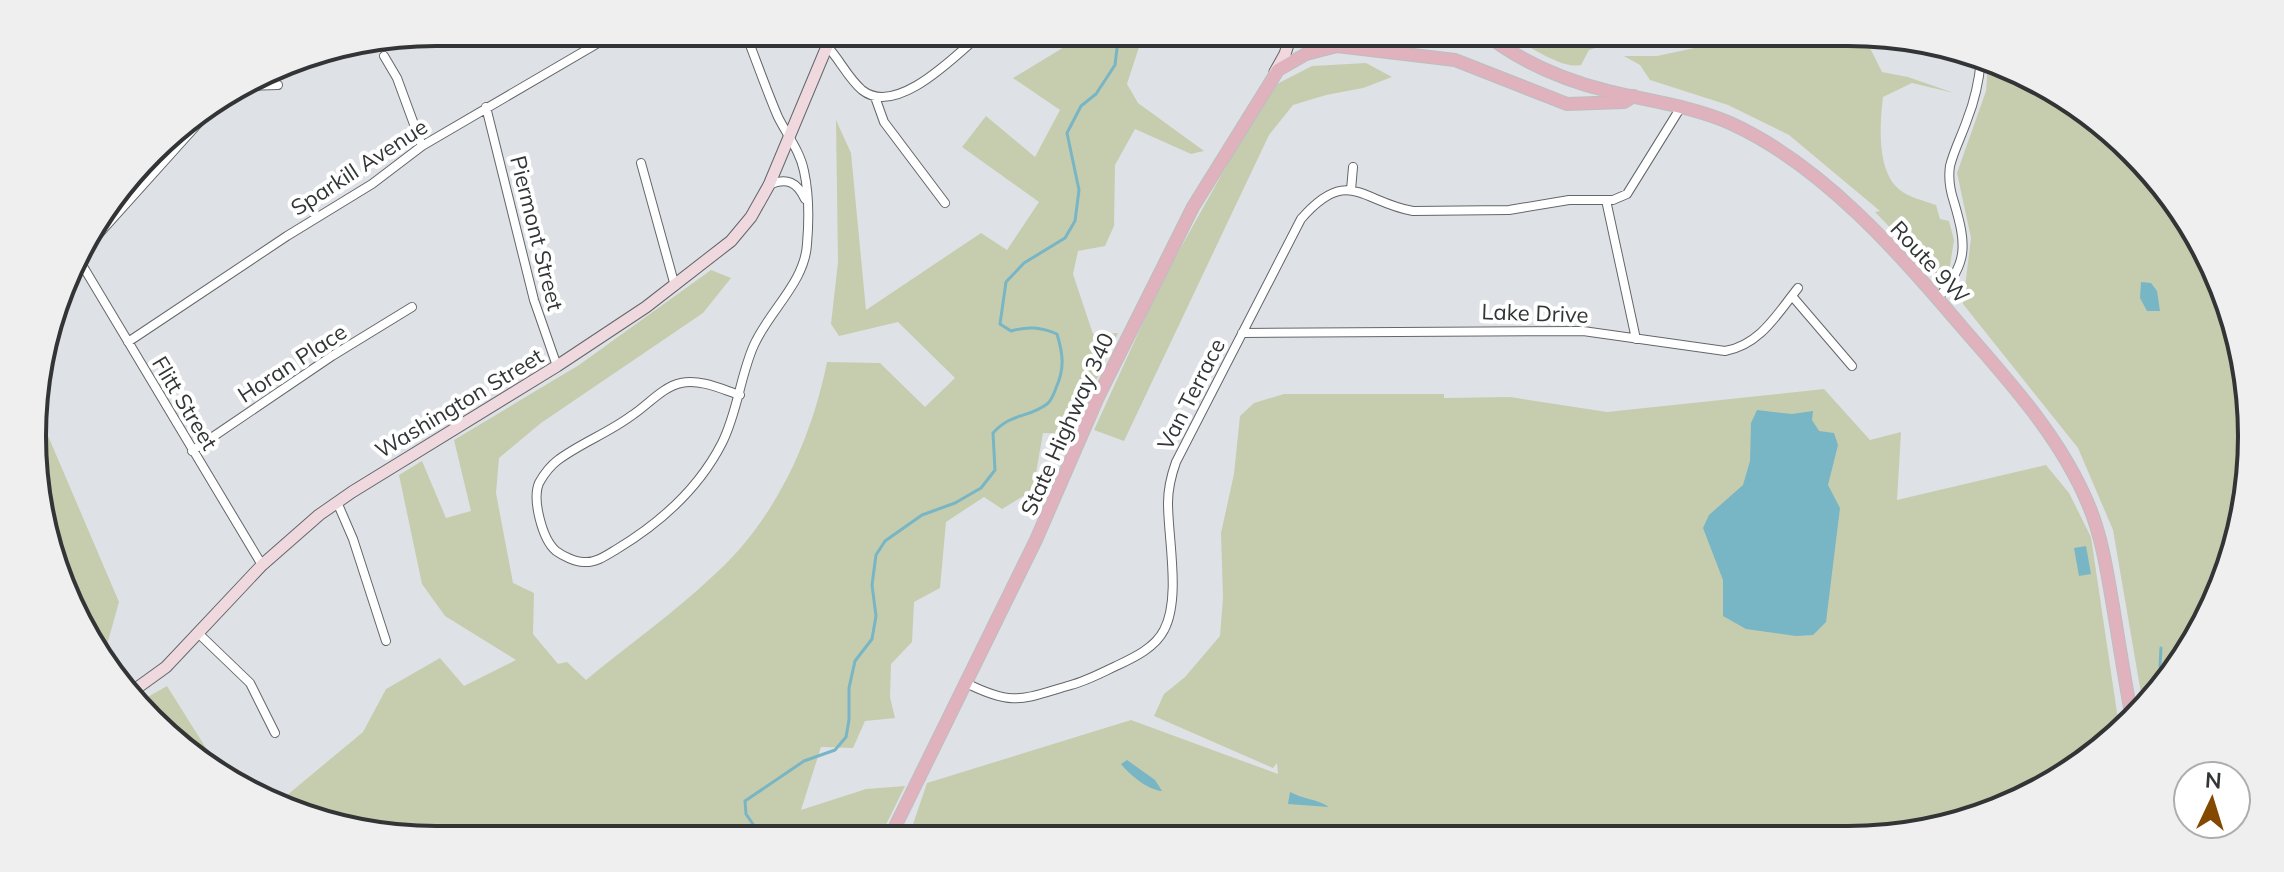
<svg xmlns="http://www.w3.org/2000/svg" width="2284" height="872" viewBox="0 0 2284 872" font-family="Mulish,sans-serif">
<style>
.green{fill:#c6cdae}
.water{fill:#78b5c5}
.lines{fill:none;stroke-linecap:round;stroke-linejoin:round}
.stream{stroke:#78b5c5;stroke-width:3}
.minor-casing{stroke:#636769;stroke-width:10}
.secondary-casing{stroke:#636769;stroke-width:13}
.primary-casing{stroke:#bdbebe;stroke-width:14}
.minor{stroke:#fff;stroke-width:8}
.secondary{stroke:#efd8de;stroke-width:11}
.primary{stroke:#dfb2be;stroke-width:12}
.labels{text-anchor:middle;dominant-baseline:central;stroke-width:8;stroke-linejoin:round;paint-order:stroke}
.street-label{font-size:22px;fill:#323435;stroke:#fff}
.rim{fill:none;stroke:#323435;stroke-width:4}
</style>
<rect width="100%" height="100%" fill="#dee2e6"/>
<path class="green" d="M1089 32H1140V44L1127 84 1138 103 1204 151 1191 154 1135 129 1115 165 1114 226 1105 246 1078 251 1073 274 1093 334 1118 333 1071 434 1043 433 1033 490 1002 509 984 497 946 522 940 588 914 602 912 642 891 664 890 697 895 718 865 721 853 748 821 747 801 810 866 789 905 786 879 839 436 840 331 826 280 801 363 732 386 689 440 658 464 686 516 660 445 616 422 584 399 475 422 461 446 518 471 511 454 440 579 365 711 270 731 278 703 313 541 423 499 458 496 493 513 583 534 593 533 634 558 664 567 662 586 680C628 645 674 613 714 575 775 520 811 441 827 362L880 363 925 407 955 378 898 322 839 336 831 324 838 262 836 120 851 153 866 310 981 233 1007 250 1039 202 962 147 986 116 1035 157 1060 110 1013 78Z
M1505 32H1638L1637 35 1589 50 1581 65C1562 70 1522 42 1505 32Z
M1704 32H1836L1868 44 1882 72 1908 77 1954 93 1912 83 1883 97C1880 124 1876 171 1900 190 1908 197 1925 201 1936 205L1940 219 1949 221 1954 240 1949 272 1941 275 1934 273 1875 212 1880 211 1789 135 1728 105 1650 80 1640 65 1624 56H1657L1699 47Z
M1366 63 1392 77 1363 88 1326 95 1293 105 1269 135 1124 441 1094 430 1162 281 1232 156 1277 84 1312 66Z
M1988 63 2094 116 2198 234 2249 384 2238 541 2198 638 2143 705 2113 530 2078 448 1963 304 1971 238 1957 173 1986 91Z
M41 368 43 424 119 602 102 663 40 515 36 383Z
M1824 389 1870 440 1901 432 1897 500 2046 465 2069 493 2091 537 2120 733 2115 739 2026 799 1901 836 908 839 927 783 1131 720 1278 774 1277 763 1273 768 1154 716 1164 694 1185 677 1220 636 1223 598 1221 533 1234 474 1240 416 1254 403 1284 394H1444V398L1510 397 1607 412Z
M167 686 221 772 190 757 139 702Z"/>
<path class="water" d="M2141 282 2151 283 2157 291 2160 311H2147L2140 298Z
M1757 410 1792 414 1813 411 1812 420 1819 431 1834 433 1838 445 1828 485 1840 508 1826 622 1813 635 1796 636 1746 629 1723 616V580L1703 528 1709 515 1743 485 1750 461 1751 423Z
M2086 546 2091 574 2079 576 2074 548Z
M1127 760 1155 780 1162 791C1148 790 1130 775 1121 764Z
M1290 792C1303 799 1317 799 1329 807L1288 804Z"/>
<g class="lines">
<path class="stream" d="M2161 648 2160 666 2166 677
M763 839 746 814 745 801 804 761 835 750 846 737 849 720V688L855 661 872 639 876 616 872 585 876 555 885 541 922 515 955 503 981 488 995 470 993 433C1012 412 1027 419 1047 404 1052 400 1054 393 1056 388 1065 368 1063 354 1057 334 1041 327 1028 326 1011 331L1000 324 1006 282 1024 263 1065 238 1075 221 1079 190 1067 133 1081 106 1096 94 1115 65 1119 32"/>
<defs>
<path id="minor" d="M827 46C840 60 848 78 862 90 897 118 957 54 983 32
M384 56 397 78 422 146
M249 86 278 85
M875 97 884 122 945 203
M486 107 534 300 557 366
M641 163 675 286
M769 185C787 177 797 182 805 199
M1351 190 1353 167
M1606 200 1636 339
M79 256 213 107
M78 258 262 565
M1792 296 1852 366
M1938 298C1968 263 1967 246 1954 202 1950 190 1948 179 1950 166 1954 150 1962 135 1967 120 1975 100 1979 81 1981 60
M1242 333 1583 331 1725 351C1760 345 1777 314 1798 288
M128 342 287 236 372 184 422 146 617 32
M740 395C721 389 701 379 681 383 662 387 647 406 631 416 608 433 581 443 558 460 550 466 544 474 539 483 532 499 542 539 556 551 563 556 575 562 584 562 596 563 607 555 617 549 660 523 699 488 722 443 738 411 740 376 754 345 769 311 805 282 807 244 809 221 809 194 804 171 800 151 787 135 778 117 766 89 756 60 745 32
M192 451 332 356 412 307
M337 502 353 539 386 641
M198 633 250 683 275 733
M966 683C1014 707 1022 699 1071 685 1086 681 1101 673 1116 666 1133 658 1155 648 1164 630 1181 598 1168 539 1168 503 1168 489 1171 476 1176 462L1301 219C1348 165 1362 202 1413 211L1509 210 1569 200H1613L1627 194 1681 107"/>
<path id="secondary" d="M1313 32 1337 46
M1275 72 1285 54 1292 32
M130 693 166 667 262 565 319 515 352 492 557 366 646 307 731 241 751 217 769 185 833 32"/>
<path id="primary" d="M1483 32C1519 61 1563 80 1608 91 1649 101 1691 106 1730 123 1825 166 1901 256 1968 334 2014 387 2062 440 2089 506 2102 537 2107 572 2113 606 2119 643 2125 681 2132 719
M889 839 1036 540 1099 395 1193 207 1278 70 1306 54 1337 46 1455 60 1567 104 1624 102 1634 96"/>
</defs>
<use href="#minor" class="minor-casing"/>
<use href="#secondary" class="secondary-casing"/>
<use href="#primary" class="primary-casing"/>
<use href="#minor" class="minor"/>
<use href="#secondary" class="secondary"/>
<use href="#primary" class="primary"/>
</g>
<g class="labels">
<g class="street-label">
<text transform="translate(359 167) rotate(-33)">Sparkill Avenue</text>
<text transform="translate(537 233) rotate(76)">Piermont Street</text>
<text transform="translate(1930 262) rotate(47)">Route 9W</text>
<text transform="translate(1535 313) rotate(2)">Lake Drive</text>
<text transform="translate(292 363) rotate(-33)">Horan Place</text>
<text transform="translate(1191 394) rotate(-63)">Van Terrace</text>
<text transform="translate(185 403) rotate(59)">Flitt Street</text>
<text transform="translate(459 403) rotate(-31)">Washington Street</text>
<text transform="translate(1067 424) rotate(-66)">State Highway 340</text>
</g>
</g>
<path d="M0 0H2284V872H0ZM436 46H1848A390 390 0 0 1 2238 436V436A390 390 0 0 1 1848 826H436A390 390 0 0 1 46 436V436A390 390 0 0 1 436 46Z" fill="#efefef" fill-rule="evenodd"/>
<path class="rim" d="M436 46H1848A390 390 0 0 1 2238 436V436A390 390 0 0 1 1848 826H436A390 390 0 0 1 46 436V436A390 390 0 0 1 436 46Z"/>
<g transform="translate(2212 800) rotate(4)"><circle r="38" fill="#ffffff" stroke="#adaeae" stroke-width="2"/>
<path d="M0-6L14 30L0 20L-14 30Z" fill="#844901"/>
<text y="-12" font-size="22" font-weight="bold" text-anchor="middle" fill="#323435">N</text>
</g>
</svg>
